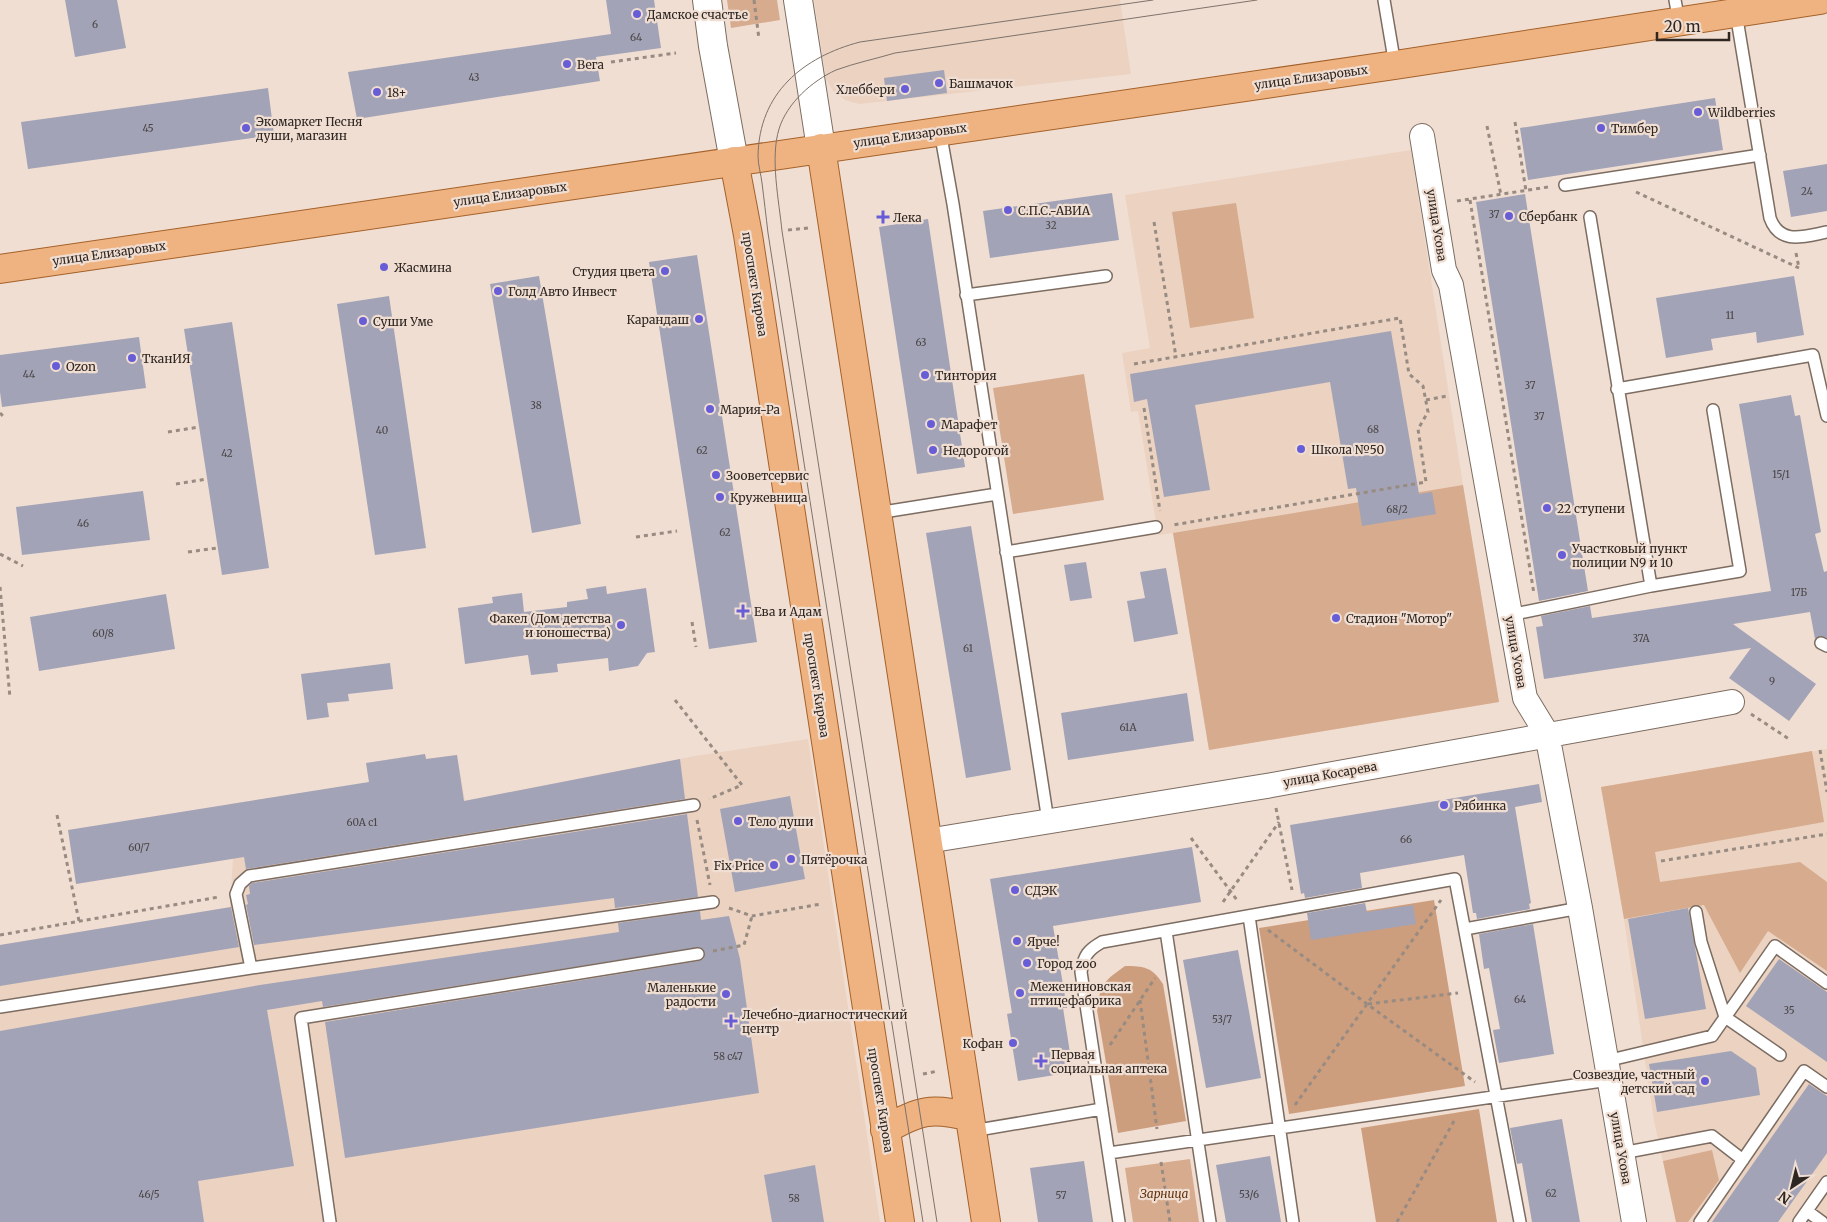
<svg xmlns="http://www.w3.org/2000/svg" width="1827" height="1222" viewBox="0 0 1827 1222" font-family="Merriweather,serif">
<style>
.built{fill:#ebd2c1}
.green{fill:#d6ab8e}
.forest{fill:#cd9e7e}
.building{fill:#a2a3b6}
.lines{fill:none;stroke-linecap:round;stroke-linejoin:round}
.service-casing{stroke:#7c6c61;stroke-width:14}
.minor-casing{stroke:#7c6c61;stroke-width:26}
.secondary-casing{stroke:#7c6c61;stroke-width:30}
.primary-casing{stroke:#a46129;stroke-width:30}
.path{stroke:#988b82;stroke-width:3;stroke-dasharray:4 4;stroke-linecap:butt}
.service{stroke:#fff;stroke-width:11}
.minor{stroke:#fff;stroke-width:24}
.secondary{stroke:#fff;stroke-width:28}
.primary{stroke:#efb382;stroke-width:28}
.tram{stroke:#7e726a;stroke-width:1}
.poi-dot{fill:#675dd6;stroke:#f1ded2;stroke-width:2}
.labels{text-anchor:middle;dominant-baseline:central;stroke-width:4.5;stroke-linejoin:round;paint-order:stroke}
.number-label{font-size:10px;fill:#4a4546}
.poi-label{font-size:12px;fill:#2d2621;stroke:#f1ded2;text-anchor:start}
.street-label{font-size:12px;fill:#2d2621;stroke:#f1ded2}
.park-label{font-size:12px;font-style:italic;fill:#61330d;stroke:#f1ded2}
</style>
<rect width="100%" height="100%" fill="#f1ded2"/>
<path class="built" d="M814 0H1120L1131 74 859 104 845 100 833 91 826 79Z
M1411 150 1463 485 1499 702 1209 750 1173 533 1158 535 1138 411 1131 412 1122 353 1150 348 1125 195Z
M808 739 880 1222H0V945L230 907 234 842 229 804 341 787 371 793 366 763 425 754 426 759 457 755 465 801 695 756Z
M1827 749V1222H1676L1654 1121 1624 919 1601 787Z"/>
<path class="green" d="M727 0H777L780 20 731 28Z
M1236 203 1254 318 1190 328 1172 212Z
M1084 374 1104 500 1013 514 993 388Z
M1463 485 1499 702 1209 750 1173 533Z
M1812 751 1824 822 1655 852 1660 882 1800 862 1827 882V971L1768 931 1740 973 1704 905 1624 919 1601 787Z
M1712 1150 1719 1180 1688 1222H1676L1663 1161Z
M1190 1159 1199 1222H1133L1125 1168Z"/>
<path class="forest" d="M1434 900 1465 1086 1289 1114 1259 928Z
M1125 966C1144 966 1152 967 1163 984L1186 1121 1118 1133 1097 1010C1100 984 1104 981 1125 966Z
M1479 1109 1497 1222H1376L1361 1128Z"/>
<path class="building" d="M65 0H117L126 48 75 57Z
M606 0H654L661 48 596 57 600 81 357 119 348 72 611 34Z
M944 70 947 93 887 101 884 78Z
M268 88 274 135 28 169 21 122Z
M1715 98 1723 150 1528 180 1520 128Z
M1827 164V211L1791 217 1783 171Z
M1112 193 1119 240 990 258 983 211Z
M1525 194 1588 591 1539 601 1476 202Z
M928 219 965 467 917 474 879 227Z
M697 255 757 642 709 649 649 262Z
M539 276 581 524 532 533 490 284Z
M1794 276 1804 335 1757 343 1756 332 1711 339 1713 350 1666 358 1656 298Z
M389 296 426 548 375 555 337 304Z
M232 322 269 568 222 575 184 329Z
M1391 331 1419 494 1432 492 1436 514 1362 526 1356 488 1348 489 1330 382 1195 405 1210 490 1164 497 1147 399 1134 402 1130 374Z
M139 337 146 388 2 407 0 392V355Z
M1791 395 1795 416 1800 415 1821 532 1815 534 1824 572 1827 571V638L1820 636 1815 639 1810 612 1733 624 1816 684 1789 721 1729 678 1751 648 1544 679 1536 627 1543 626 1541 616 1590 606 1592 618 1771 591 1739 404Z
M143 491 150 540 22 555 16 507Z
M971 526 1011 770 966 778 926 533Z
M1086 562 1092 598 1070 601 1064 565Z
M1166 568 1178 634 1134 642 1127 601 1145 598 1140 572Z
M606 586 607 594 646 588 655 652 647 653 638 666 609 671 608 658 557 664 558 672 531 675 528 655 465 664 458 608 493 603 492 597 522 593 524 612 567 607V602L588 599 586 589Z
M166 594 175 649 39 671 30 617Z
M390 663 393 689 348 694 349 701 327 703 329 717 307 720 301 674Z
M1187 693 1194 741 1068 760 1061 713Z
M425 754 426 759 457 755 464 801 680 759 685 799 246 869 244 857 76 884 68 830 369 782 366 763Z
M1539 784 1542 802 1515 807 1531 903 1529 904 1530 909 1477 919 1476 913H1473L1464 855 1360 873 1362 888 1305 898 1304 893 1301 894 1290 825Z
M790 796 805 879 735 892 720 809Z
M687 814 698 897 615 908 614 898 254 945 246 905 248 904 246 895 250 894 249 886 252 883Z
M1192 847 1201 902 1053 926 1067 1008H1063L1073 1072 1018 1081 1007 1014 1012 1013 990 879Z
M1365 903 1367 912 1413 905 1416 924 1311 940 1307 913Z
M231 907 239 947 0 986V945Z
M1688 908 1706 1009 1645 1019 1628 919Z
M700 911 701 920 729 916 740 959 759 1093 345 1158 325 1022 699 961 703 959 705 953 700 947 323 1007 322 1001 267 1010 294 1166 198 1181 204 1222H0V1031L260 985 619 932 618 923Z
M1533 924 1554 1054 1499 1063 1493 1030 1500 1029 1489 968 1484 969 1479 934Z
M1238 950 1261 1078 1206 1088 1183 960Z
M1779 959 1827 992V1062L1746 1006Z
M1731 1051 1756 1068 1760 1095 1657 1112 1649 1064Z
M1809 1084 1827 1096V1153L1778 1222H1712Z
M1562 1119 1580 1222H1532L1522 1163 1517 1164 1510 1128Z
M1270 1156 1281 1222H1226L1216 1165Z
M1084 1161 1093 1222H1038L1030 1168Z
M815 1165 824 1222H772L764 1175Z"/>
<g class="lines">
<defs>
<path id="service" d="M1384 0 1395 65
M1675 0 1679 22
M1736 13 1770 218C1780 246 1805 236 1827 232
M940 131 953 204 1048 821
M1565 185 1760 155
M1590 217 1651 586
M966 295 1106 276
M1617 389 1813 355 1827 416
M877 513 997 494
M1006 552 1156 527
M1510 615 1651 586 1740 571 1713 410
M1821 643 1827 646
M1696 912 1701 942 1725 1017 1780 1055
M1249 916 1293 1222
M1465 929 1580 908
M1166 931 1210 1222
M251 968 236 894 240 884 249 876 694 805
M0 1007 251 968 713 902
M1606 1061 1712 1036 1775 946 1827 983
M972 1131 1102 1109
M1109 1153 1609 1080
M1622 1153 1712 1136 1743 1160
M1807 1211 1822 1222
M330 1222 301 1018 698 954
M1119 1222 1081 972C1084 955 1088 950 1102 942L1455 879 1520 1222
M1700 1222 1804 1071 1827 1087
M1799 1222 1827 1182"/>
<path id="minor" d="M1422 136 1444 270 1451 285 1525 698 1547 734 1580 908 1634 1222
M927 841 1272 785 1732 702"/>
<path id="secondary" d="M707 0 713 46 734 161
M798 0 821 148"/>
<path id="primary" d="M821 148 986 1222
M734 161 748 235 900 1222
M0 269 1395 65 1820 0
M885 1130C919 1110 932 1107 970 1117"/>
</defs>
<use href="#service" class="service-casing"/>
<use href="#minor" class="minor-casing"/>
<use href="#secondary" class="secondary-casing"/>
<use href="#primary" class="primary-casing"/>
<path class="path" d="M754 0 759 39
M611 62 676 53
M1515 122 1526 191
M1487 126 1501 195
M1636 192 1799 268
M1470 200 1534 594
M1457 201 1548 187
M1154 222 1176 357
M788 230 809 228
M1796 253 1799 268
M156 362 188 358
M1134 364 1400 318 1409 374 1423 386 1428 412 1418 429 1426 482 1173 525
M1426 400 1447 396
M1144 408 1160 511
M0 413 4 417
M168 432 199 427
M176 484 207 479
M636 537 677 531
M188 552 217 548
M0 554 23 566
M0 587 10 698
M692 622 696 647
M675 700 742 785 709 799
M1751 714 1789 739
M1820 750 1827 792
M1276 808 1292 890
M57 815 79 921
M697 820 710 885
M1191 838 1237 900
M1661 861 1827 834
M1223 902 1279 822
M729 908 752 916 821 904
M1268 930 1367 1004 1475 1082
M0 935 219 897
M713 951 744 945 752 916
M1140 1000 1157 1129
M1368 1004 1458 993
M1110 1045 1155 978
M923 1074 938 1071
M1295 1105 1441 900
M1161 1162 1170 1222
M1397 1222 1454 1121"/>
<use href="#service" class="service"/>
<use href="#minor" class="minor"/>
<use href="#secondary" class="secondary"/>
<use href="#primary" class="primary"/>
<path class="tram" d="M923 1222 768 233C766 216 764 199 762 183 761 174 758 165 758 156 759 93 803 57 860 42L1153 0
M937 1222 782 231C779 201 770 158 779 129 787 103 812 81 836 70 855 63 875 59 895 53L1257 0"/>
</g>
<g class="poi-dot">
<circle cx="637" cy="14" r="5"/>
<circle cx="567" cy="64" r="5"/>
<circle cx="939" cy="83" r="5"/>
<circle cx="905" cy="89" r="5"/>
<circle cx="377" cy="92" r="5"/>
<circle cx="1698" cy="112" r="5"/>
<circle cx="246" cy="128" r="5"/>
<circle cx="1601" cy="128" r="5"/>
<circle cx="1008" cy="210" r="5"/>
<circle cx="1509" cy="216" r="5"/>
<path d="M880.5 209.5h5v5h5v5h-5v5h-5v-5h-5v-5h5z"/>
<circle cx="384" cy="267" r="5"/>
<circle cx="665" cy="271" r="5"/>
<circle cx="498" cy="291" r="5"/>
<circle cx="699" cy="319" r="5"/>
<circle cx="363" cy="321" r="5"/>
<circle cx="132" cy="358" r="5"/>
<circle cx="56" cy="366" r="5"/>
<circle cx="925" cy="375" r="5"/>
<circle cx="710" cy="409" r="5"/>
<circle cx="931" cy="424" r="5"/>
<circle cx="1301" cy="449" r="5"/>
<circle cx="933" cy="450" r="5"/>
<circle cx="716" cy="475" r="5"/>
<circle cx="720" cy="497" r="5"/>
<circle cx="1547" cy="508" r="5"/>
<circle cx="1562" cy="555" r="5"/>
<path d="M740.5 603.5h5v5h5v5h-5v5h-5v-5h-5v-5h5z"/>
<circle cx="1336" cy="618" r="5"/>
<circle cx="621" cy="625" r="5"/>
<circle cx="1444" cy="805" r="5"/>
<circle cx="738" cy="821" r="5"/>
<circle cx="791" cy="859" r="5"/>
<circle cx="774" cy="865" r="5"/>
<circle cx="1015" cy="890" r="5"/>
<circle cx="1017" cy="941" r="5"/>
<circle cx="1027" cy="963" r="5"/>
<circle cx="1020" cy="993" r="5"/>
<circle cx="726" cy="994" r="5"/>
<path d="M728.5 1013.5h5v5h5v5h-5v5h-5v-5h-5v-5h5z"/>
<circle cx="1013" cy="1043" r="5"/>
<path d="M1038.5 1053.5h5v5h5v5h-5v5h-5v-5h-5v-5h5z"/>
<circle cx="1705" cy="1081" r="5"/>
</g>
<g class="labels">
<g class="number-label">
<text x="95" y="24">6</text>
<text x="636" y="37">64</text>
<text x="474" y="77">43</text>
<text x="148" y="128">45</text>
<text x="1807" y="191">24</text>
<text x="1494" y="214">37</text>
<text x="1051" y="225">32</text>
<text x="1730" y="315">11</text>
<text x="921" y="342">63</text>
<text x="29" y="374">44</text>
<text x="1530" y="385">37</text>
<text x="536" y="405">38</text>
<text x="1539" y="416">37</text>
<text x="1373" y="429">68</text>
<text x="382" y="430">40</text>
<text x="702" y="450">62</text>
<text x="227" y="453">42</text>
<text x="1781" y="474">15/1</text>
<text x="1397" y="509">68/2</text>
<text x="83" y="523">46</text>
<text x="725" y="532">62</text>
<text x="1799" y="592">17Б</text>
<text x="103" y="633">60/8</text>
<text x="1641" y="638">37А</text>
<text x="968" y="648">61</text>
<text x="1772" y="681">9</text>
<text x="1128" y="727">61А</text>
<text x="362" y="822">60А с1</text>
<text x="1406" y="839">66</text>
<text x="139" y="847">60/7</text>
<text x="1520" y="999">64</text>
<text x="1789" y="1010">35</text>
<text x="1222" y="1019">53/7</text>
<text x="728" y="1056">58 с47</text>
<text x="1551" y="1193">62</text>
<text x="149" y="1194">46/5</text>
<text x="1249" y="1194">53/6</text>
<text x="1061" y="1195">57</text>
<text x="794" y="1198">58</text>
</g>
<g class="poi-label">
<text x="647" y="14">Дамское счастье</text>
<text x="577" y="64">Вега</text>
<text x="949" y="83">Башмачок</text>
<text x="895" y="89" text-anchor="end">Хлеббери</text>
<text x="387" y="92">18+</text>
<text x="1708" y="112">Wildberries</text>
<text x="256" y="121">Экомаркет Песня<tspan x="256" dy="14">души, магазин</tspan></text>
<text x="1611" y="128">Тимбер</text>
<text x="1018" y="210">С.П.С.-АВИА</text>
<text x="1519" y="216">Сбербанк</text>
<text x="893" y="217">Лека</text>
<text x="394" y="267">Жасмина</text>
<text x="655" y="271" text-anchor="end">Студия цвета</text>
<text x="508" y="291">Голд Авто Инвест</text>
<text x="689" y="319" text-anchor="end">Карандаш</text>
<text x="373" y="321">Суши Уме</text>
<text x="142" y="358">ТканИЯ</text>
<text x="66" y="366">Ozon</text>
<text x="935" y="375">Тинтория</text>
<text x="720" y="409">Мария-Ра</text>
<text x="941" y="424">Марафет</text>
<text x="1311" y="449">Школа №50</text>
<text x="943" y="450">Недорогой</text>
<text x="726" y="475">Зооветсервис</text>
<text x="730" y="497">Кружевница</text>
<text x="1557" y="508">22 ступени</text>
<text x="1572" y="548">Участковый пункт<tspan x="1572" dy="14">полиции N9 и 10</tspan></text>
<text x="754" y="611">Ева и Адам</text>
<text x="611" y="618" text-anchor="end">Факел (Дом детства<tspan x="611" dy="14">и юношества)</tspan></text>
<text x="1346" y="618">Стадион "Мотор"</text>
<text x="1454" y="805">Рябинка</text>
<text x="748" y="821">Тело души</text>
<text x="801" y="859">Пятёрочка</text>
<text x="764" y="865" text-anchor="end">Fix Price</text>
<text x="1025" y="890">СДЭК</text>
<text x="1027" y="941">Ярче!</text>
<text x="1037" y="963">Город zoo</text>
<text x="1030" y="986">Межениновская<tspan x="1030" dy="14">птицефабрика</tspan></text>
<text x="716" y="987" text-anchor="end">Маленькие<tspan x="716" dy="14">радости</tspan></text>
<text x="742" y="1014">Лечебно-диагностический<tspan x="742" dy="14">центр</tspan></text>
<text x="1003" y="1043" text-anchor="end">Кофан</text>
<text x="1051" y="1054">Первая<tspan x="1051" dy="14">социальная аптека</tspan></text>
<text x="1695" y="1074" text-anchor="end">Созвездие, частный<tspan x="1695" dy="14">детский сад</tspan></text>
</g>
<g class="street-label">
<text transform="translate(1311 77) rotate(-8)">улица Елизаровых</text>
<text transform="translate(910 135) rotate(-8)">улица Елизаровых</text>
<text transform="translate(510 194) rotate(-8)">улица Елизаровых</text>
<text transform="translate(1437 225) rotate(81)">улица Усова</text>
<text transform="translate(109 253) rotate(-8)">улица Елизаровых</text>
<text transform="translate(755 284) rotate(81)">проспект Кирова</text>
<text transform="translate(1516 652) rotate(80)">улица Усова</text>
<text transform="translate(817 685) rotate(81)">проспект Кирова</text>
<text transform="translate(1330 774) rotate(-10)">улица Косарева</text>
<text transform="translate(881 1100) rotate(81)">проспект Кирова</text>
<text transform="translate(1621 1148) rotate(80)">улица Усова</text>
</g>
<g class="park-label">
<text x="1164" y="1193">Зарница</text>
</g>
</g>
<g transform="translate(1792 1187) rotate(215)" stroke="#f1ded2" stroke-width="4" paint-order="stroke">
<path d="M0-4L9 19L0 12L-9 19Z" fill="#2d2621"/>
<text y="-8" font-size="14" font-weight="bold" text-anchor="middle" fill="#2d2621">N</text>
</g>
<path d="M1657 32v8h72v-8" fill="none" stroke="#2d2621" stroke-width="2.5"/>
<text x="1664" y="32" font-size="15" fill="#2d2621" stroke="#f1ded2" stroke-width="4" paint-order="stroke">20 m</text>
</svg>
